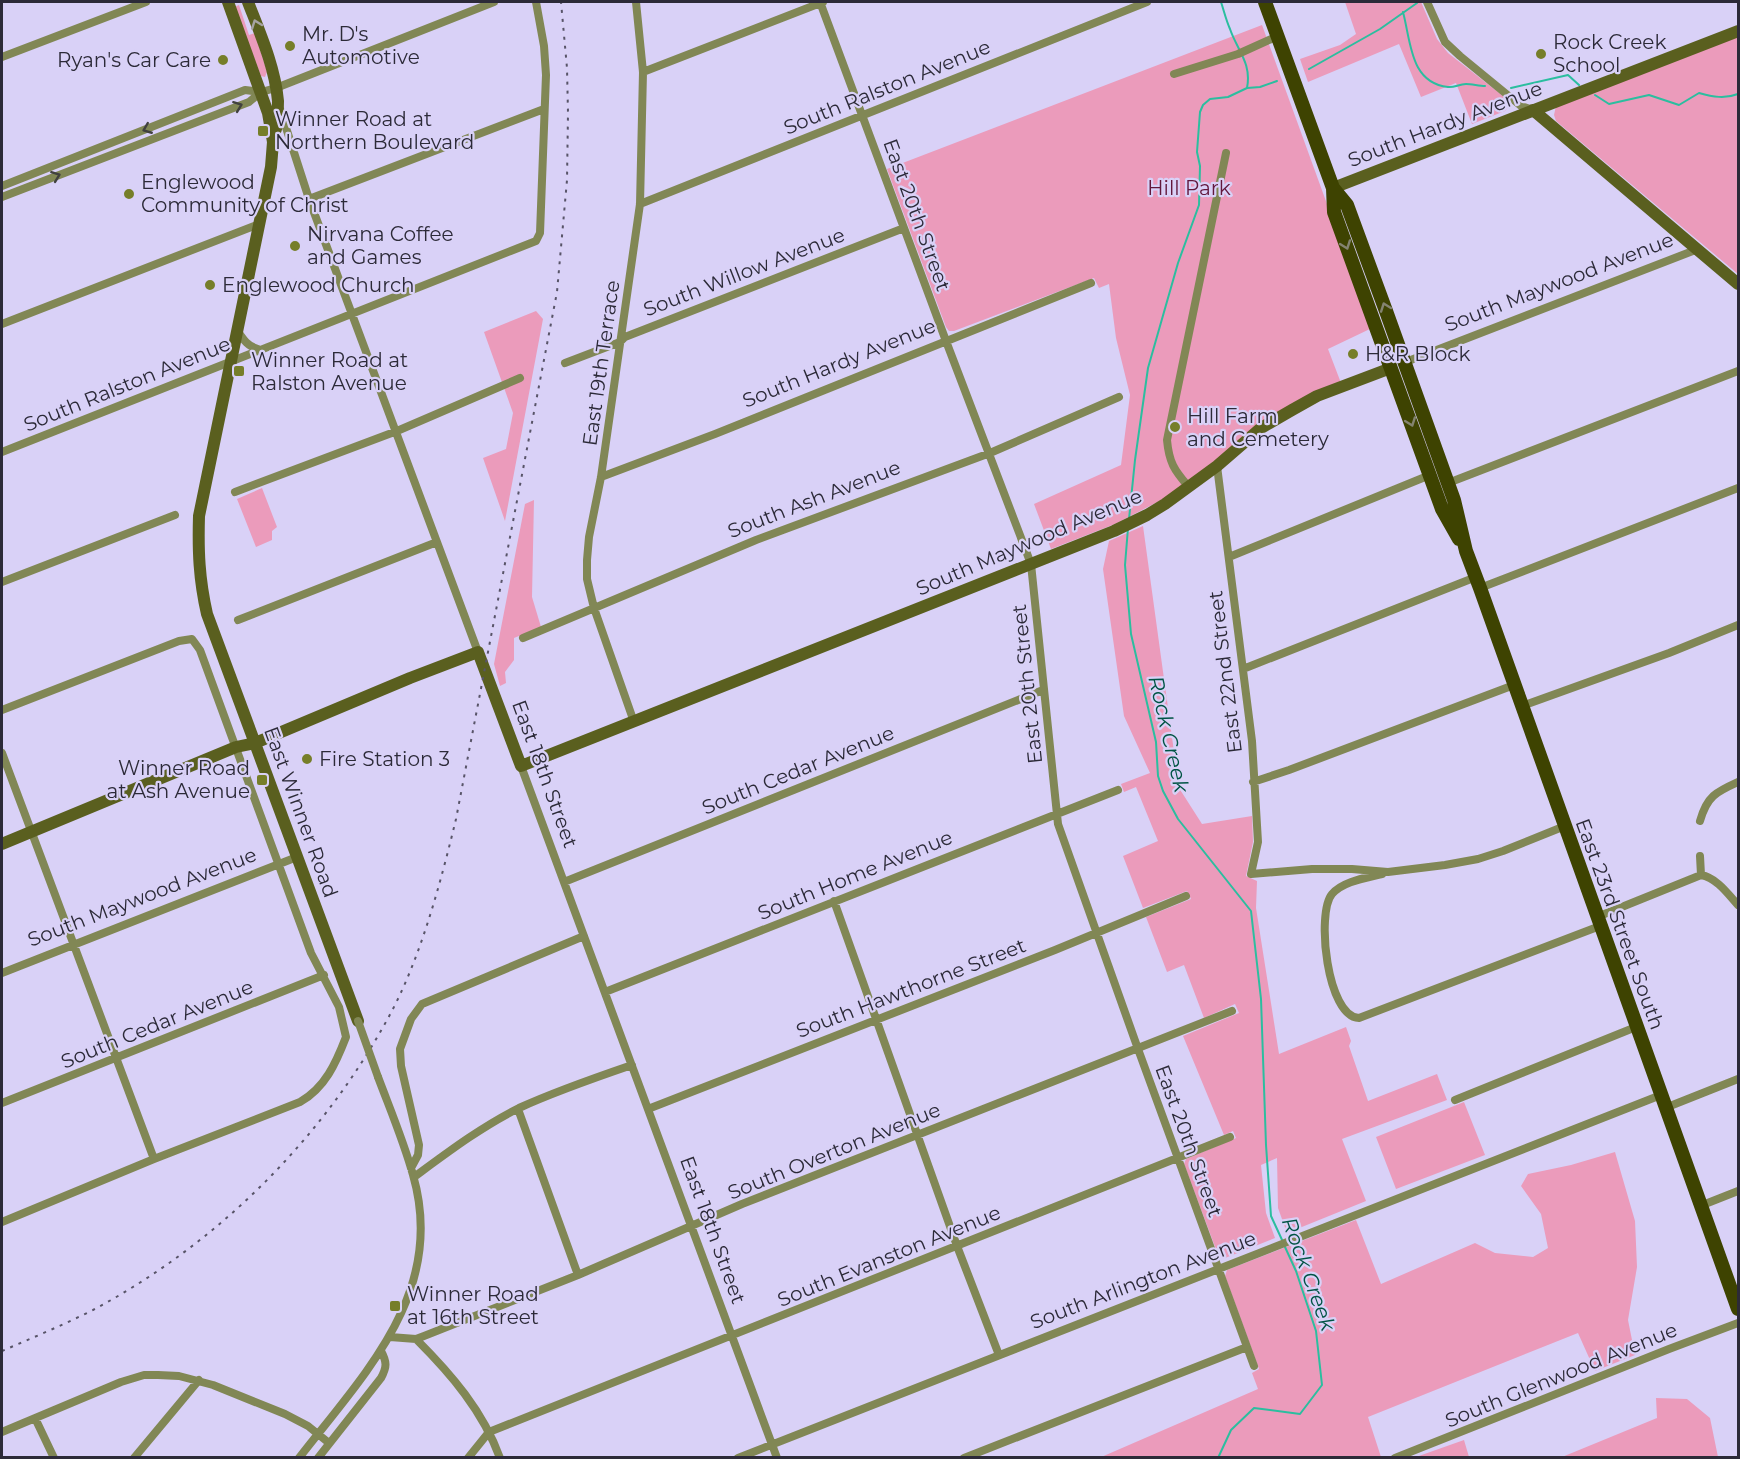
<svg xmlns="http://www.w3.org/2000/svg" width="1740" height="1459" viewBox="0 0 1740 1459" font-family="Montserrat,sans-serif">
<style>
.green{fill:#eb9bbb}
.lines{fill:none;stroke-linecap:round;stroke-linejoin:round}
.stream{stroke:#2bbe9f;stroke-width:2}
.street{stroke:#818755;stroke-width:8}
.secondary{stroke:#5a5f1f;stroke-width:12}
.primary{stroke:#3e4301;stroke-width:14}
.rail{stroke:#585468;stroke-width:2;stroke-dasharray:3 6;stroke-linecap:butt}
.street-bridge{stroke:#818755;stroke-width:8}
.oneway{stroke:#a6a3a1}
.oneway2{stroke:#41413f}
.oneway3{stroke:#848370}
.poi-dot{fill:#767e29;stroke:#d9d1f7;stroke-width:2}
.labels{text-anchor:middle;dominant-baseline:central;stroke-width:4.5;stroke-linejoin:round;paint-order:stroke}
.poi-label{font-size:20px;fill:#2c2a38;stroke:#d9d1f7;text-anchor:start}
.street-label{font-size:20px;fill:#2c2a38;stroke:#d9d1f7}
.park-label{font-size:20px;fill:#62173c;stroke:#d9d1f7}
.water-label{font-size:21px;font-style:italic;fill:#005444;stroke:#d9d1f7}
</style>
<rect width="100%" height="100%" fill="#d9d1f7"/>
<path class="green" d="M1345 2H1421L1437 39 1448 53 1503 96 1509 106 1505 111 1472 124 1456 83 1421 97 1399 44 1308 82 1300 59 1340 45 1356 34Z
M239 5 249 35 255 33 267 72 265 77 261 76 234 7Z
M1262 25 1372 328 1328 349 1341 383 1309 397 1171 495 1115 524 1051 549 1034 504 1121 465 1130 395 1116 338 1109 284 1099 288 1094 278 954 331H949L946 327 887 169Z
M1738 36V274L1556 121 1554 115 1556 106Z
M536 311 543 319 505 521 483 458 506 449 513 413 484 332Z
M262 488 277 527 272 531V540L256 547 237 499Z
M534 500 532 597 541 627 514 638V660L505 672 506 683 500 686 494 664 525 504Z
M1143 526 1179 788 1202 824 1252 816 1253 842 1246 876 1257 881 1256 908 1279 1054 1346 1027 1351 1041 1349 1046 1368 1101 1437 1074 1447 1100 1342 1139 1366 1201 1287 1233 1278 1208 1277 1158 1261 1165 1266 1213 1275 1238 1225 1258H1221L1217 1252 1184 1164 1186 1159 1236 1138 1233 1131 1224 1135 1183 1036 1239 1013 1235 1004 1204 1018 1184 965 1167 972 1146 917 1191 899 1187 891 1143 908 1123 856 1158 841 1136 787 1124 792 1121 784 1150 773 1124 716 1103 569 1109 541Z
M1464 1102 1485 1155 1396 1189 1376 1137Z
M1615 1152 1635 1221 1637 1267 1628 1320 1635 1355 1595 1371 1578 1333 1368 1417 1381 1457 1099 1458 1258 1389 1252 1373 1259 1369 1225 1276 1227 1270 1356 1220 1381 1284 1475 1243 1495 1253 1533 1257 1548 1248 1541 1214 1521 1186 1528 1174 1571 1165Z
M1656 1398 1687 1399 1710 1418 1718 1457H1562L1657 1418Z
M1464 1440 1469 1457H1416Z"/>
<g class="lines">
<path class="stream" d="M1221 2C1224 11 1226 20 1230 29 1237 50 1252 63 1247 88
M1403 12C1411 42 1410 83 1448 87 1454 88 1459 84 1466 84 1472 84 1479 86 1485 86
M1309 69 1380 29 1417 3
M1511 88 1568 75 1579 85
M1595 95 1609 104 1649 95 1679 105 1699 93C1713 97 1725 99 1738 94
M1129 519 1135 460 1148 368 1178 263 1199 205 1200 166 1197 152 1200 112 1203 105 1210 99 1228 97 1247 88 1260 87 1277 81
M1128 528 1125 565 1131 634 1156 742 1158 776 1163 791 1178 819 1251 911 1261 999 1266 1145 1271 1216 1283 1242
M1218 1458 1231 1430 1254 1408 1300 1414 1322 1385 1316 1331 1296 1271 1285 1247"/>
<path class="street" d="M820 2 946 341 1031 564 1058 824 1138 1049 1254 1366
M1427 2 1445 42 1460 56 1521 106 1533 110
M2 57 146 2
M643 72 823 2
M1174 74 1238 54 1278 36
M280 109 309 199 478 652
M2 186 245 90 261 92 276 88 494 2
M2 197 249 102 261 92
M309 199 544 109
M640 204 1147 2
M2 324 259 224
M237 330C243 339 247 346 258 349
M565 363 620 342 625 337 904 228
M1403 363 1698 249
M2 452 536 241 540 233 546 75 544 46 536 2
M1217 466 1252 741 1258 842 1251 874 1312 869H1352L1388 872 1445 865 1478 859 1503 851 1565 826
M601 477 715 434 1091 283
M1448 483 1738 371
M1188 486C1174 470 1169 462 1167 440L1226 153
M235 492 397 431 520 378
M1229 557 1430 475
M2 582 175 515
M1480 588 1738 488
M238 620 437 542
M523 638 756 540 990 453 1119 397
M1243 669 1476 577
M1522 706 1669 653 1738 625
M2 710 179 641 192 639 200 650 311 953 339 1007 346 1037C336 1063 325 1088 300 1102L154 1159 2 1222
M634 722 594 608 587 579V560L589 537 601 477 640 204 643 72 636 2
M2 753 154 1159
M521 766 777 1458
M1253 782 1289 770 1514 685
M1700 821C1707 796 1716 792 1738 782
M1700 856 1701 875
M1382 874C1366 878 1343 881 1332 894 1316 913 1327 1017 1359 1018L1600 926
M1701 875C1717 878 1728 894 1738 905
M564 882 1043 690
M834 901 957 1246 999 1355
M1597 917 1701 875
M2 973 297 857
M605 992 1118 790
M1455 1100 1636 1027
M2 1103 324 975
M1665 1108 1738 1079
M518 1109 578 1275
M648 1109 1055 950 1186 896
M411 1168 418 1155 419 1145 401 1066 400 1049 411 1019 422 1004 584 936
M414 1177C448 1152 481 1127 519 1108 556 1091 594 1078 632 1065
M1700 1206 1738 1191
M390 1337 416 1339 424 1336 578 1275 742 1204 1232 1011
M416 1339C451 1374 483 1411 500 1458
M35 1418 54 1458
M2 1432 121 1382 144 1375H158L179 1376 213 1385 285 1414 308 1426 329 1443
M134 1458 199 1380
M299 1458C364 1374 447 1292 413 1175 404 1142 390 1109 378 1077
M318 1458 381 1378C387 1367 387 1362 381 1351
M468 1458 489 1432 1230 1137
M738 1458 1661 1095
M964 1458 1247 1347
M1395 1458 1669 1349 1738 1323"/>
<path class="secondary" d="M228 2 268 113 273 142 271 167 199 516C198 551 199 579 207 614L358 1021
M248 2C260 33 275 67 278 101 278 110 277 120 276 129
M1533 110 1738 284
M1333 188 1738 31
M2 844 236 747 255 743 410 678 478 652 521 766 1114 531 1147 515 1165 504 1217 466 1261 428 1292 410 1317 396 1391 368"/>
<path class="primary" d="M1265 2 1333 188 1334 212 1442 509 1459 539
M1333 188 1347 205 1386 311 1454 500 1466 551 1480 588 1738 1309"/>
<path class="rail" d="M2 1351C32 1338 63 1325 93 1310 215 1245 320 1142 387 1020 420 961 440 885 456 819L557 292 567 180 568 113 567 68 561 2"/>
<path class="street-bridge" d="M358 1021 378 1077"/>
</g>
<defs><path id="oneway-chevron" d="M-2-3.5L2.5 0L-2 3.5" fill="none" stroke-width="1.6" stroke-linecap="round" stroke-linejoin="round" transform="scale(1.5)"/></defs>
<use class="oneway" href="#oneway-chevron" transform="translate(256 24) rotate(-110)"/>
<g class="oneway2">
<use href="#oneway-chevron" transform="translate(238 106) rotate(-21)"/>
<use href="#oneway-chevron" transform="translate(147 129) rotate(158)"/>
<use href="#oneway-chevron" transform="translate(56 176) rotate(-21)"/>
</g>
<g class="oneway3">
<use href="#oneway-chevron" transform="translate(1346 245) rotate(70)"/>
<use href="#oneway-chevron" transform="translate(1385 307) rotate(-110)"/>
<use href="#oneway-chevron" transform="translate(1411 422) rotate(70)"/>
</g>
<g class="poi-dot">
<circle cx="290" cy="46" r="6"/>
<circle cx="1541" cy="54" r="6"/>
<circle cx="223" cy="60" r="6"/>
<rect x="257" y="125" width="12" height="12" rx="3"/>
<circle cx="129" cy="194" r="6"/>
<circle cx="295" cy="246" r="6"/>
<circle cx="210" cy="285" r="6"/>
<circle cx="1353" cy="354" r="6"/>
<rect x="233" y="365" width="12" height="12" rx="3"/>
<circle cx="1175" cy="427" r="6"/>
<circle cx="307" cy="759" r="6"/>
<rect x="256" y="774" width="12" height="12" rx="3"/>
<rect x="389" y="1300" width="12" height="12" rx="3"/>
</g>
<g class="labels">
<g class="poi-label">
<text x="302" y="34">Mr. D's<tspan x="302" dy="23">Automotive</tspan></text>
<text x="1553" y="42">Rock Creek<tspan x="1553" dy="23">School</tspan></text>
<text x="211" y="60" text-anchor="end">Ryan's Car Care</text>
<text x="275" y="119">Winner Road at<tspan x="275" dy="23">Northern Boulevard</tspan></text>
<text x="141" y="182">Englewood<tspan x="141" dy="23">Community of Christ</tspan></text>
<text x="307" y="234">Nirvana Coffee<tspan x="307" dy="23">and Games</tspan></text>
<text x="222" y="285">Englewood Church</text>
<text x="1365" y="354">H&amp;R Block</text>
<text x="251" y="360">Winner Road at<tspan x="251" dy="23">Ralston Avenue</tspan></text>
<text x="1187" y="416">Hill Farm<tspan x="1187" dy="23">and Cemetery</tspan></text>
<text x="319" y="759">Fire Station 3</text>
<text x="250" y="768" text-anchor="end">Winner Road<tspan x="250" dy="23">at Ash Avenue</tspan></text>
<text x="407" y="1294">Winner Road<tspan x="407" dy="23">at 16th Street</tspan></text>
</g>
<g class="street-label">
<text transform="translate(887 87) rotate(-22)">South Ralston Avenue</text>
<text transform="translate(1445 124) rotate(-21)">South Hardy Avenue</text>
<text transform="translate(917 215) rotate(70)">East 20th Street</text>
<text transform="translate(744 272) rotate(-21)">South Willow Avenue</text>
<text transform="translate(1559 282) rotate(-21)">South Maywood Avenue</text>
<text transform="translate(601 363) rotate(-82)">East 19th Terrace</text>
<text transform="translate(839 363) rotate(-22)">South Hardy Avenue</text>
<text transform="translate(127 384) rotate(-22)">South Ralston Avenue</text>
<text transform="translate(814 499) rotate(-21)">South Ash Avenue</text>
<text transform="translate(1029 542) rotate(-23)">South Maywood Avenue</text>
<text transform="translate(1225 672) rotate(-97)">East 22nd Street</text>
<text transform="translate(1027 684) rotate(-96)">East 20th Street</text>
<text transform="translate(798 770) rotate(-22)">South Cedar Avenue</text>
<text transform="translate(545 774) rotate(70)">East 18th Street</text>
<text transform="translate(301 812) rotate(70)">East Winner Road</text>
<text transform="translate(855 875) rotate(-22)">South Home Avenue</text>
<text transform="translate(142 897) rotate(-21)">South Maywood Avenue</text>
<text transform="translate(1620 924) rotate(70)">East 23rd Street South</text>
<text transform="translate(911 988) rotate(-21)">South Hawthorne Street</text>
<text transform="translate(157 1024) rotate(-22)">South Cedar Avenue</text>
<text transform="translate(1189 1141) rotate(70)">East 20th Street</text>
<text transform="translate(834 1151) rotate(-22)">South Overton Avenue</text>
<text transform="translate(713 1230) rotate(70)">East 18th Street</text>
<text transform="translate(889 1256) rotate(-22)">South Evanston Avenue</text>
<text transform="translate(1143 1280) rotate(-21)">South Arlington Avenue</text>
<text transform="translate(1561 1375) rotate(-22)">South Glenwood Avenue</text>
</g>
<g class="park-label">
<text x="1189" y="188">Hill Park</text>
</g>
<g class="water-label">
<text transform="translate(1169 734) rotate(77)">Rock Creek</text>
<text transform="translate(1309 1274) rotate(70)">Rock Creek</text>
</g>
</g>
<rect width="1740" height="1459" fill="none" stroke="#2c2a38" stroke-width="6"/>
</svg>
